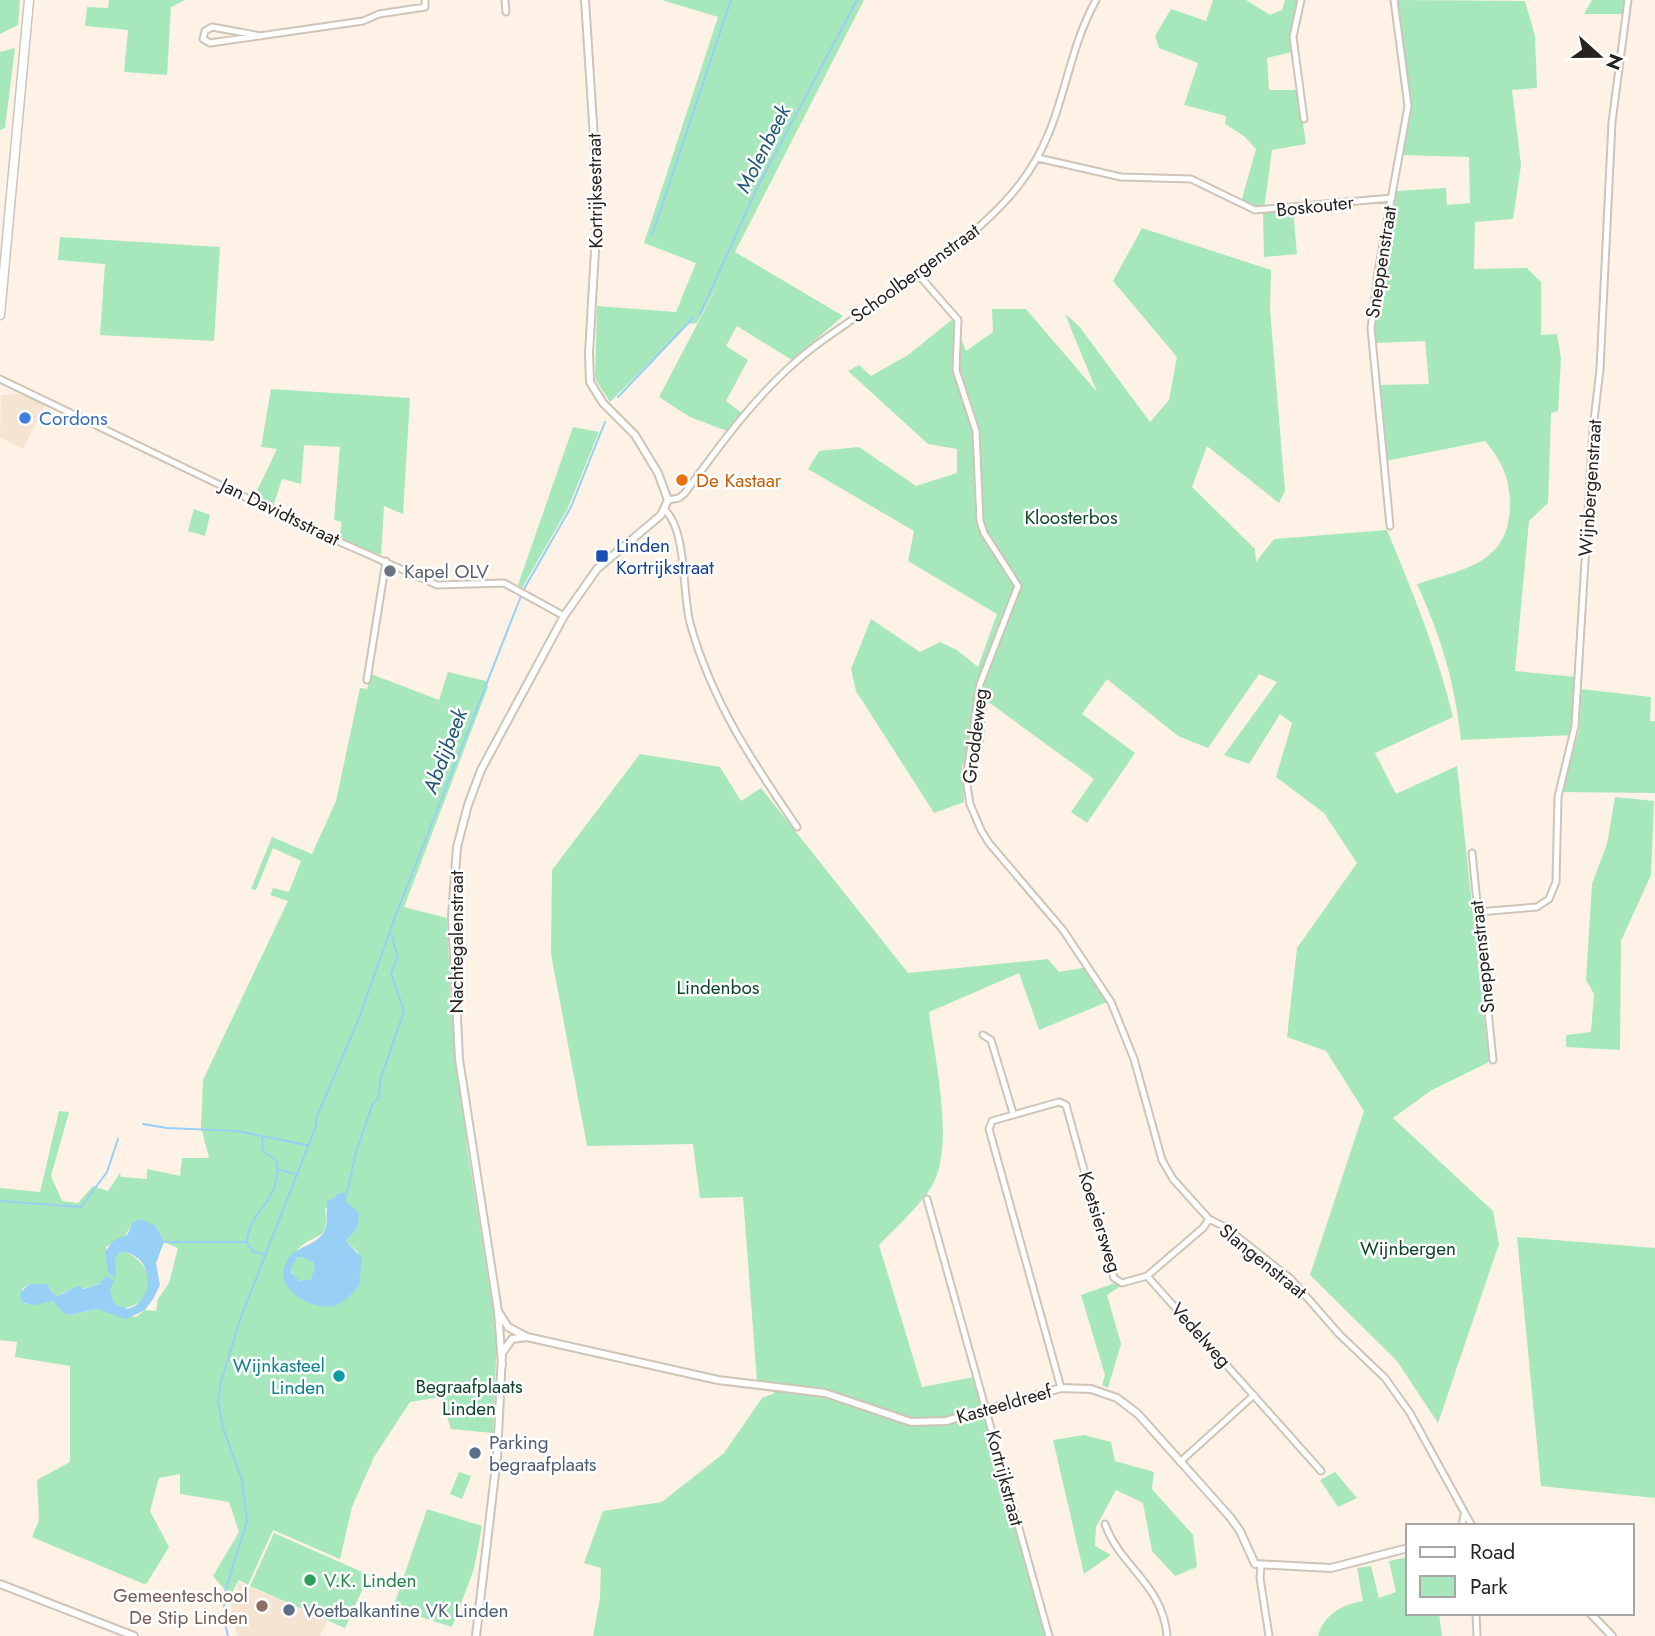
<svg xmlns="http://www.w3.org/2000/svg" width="1655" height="1636" viewBox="0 0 1655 1636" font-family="Jost,sans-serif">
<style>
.built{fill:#f4e4d1}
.green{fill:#a6e7bb;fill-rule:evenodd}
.water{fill:#98cff5;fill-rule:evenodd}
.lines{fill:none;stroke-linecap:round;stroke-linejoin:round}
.stream{stroke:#98cff5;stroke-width:2}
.minor-casing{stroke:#cec4b7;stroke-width:9}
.tertiary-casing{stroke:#cec4b7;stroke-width:10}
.primary-casing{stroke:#cec4b7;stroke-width:11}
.minor{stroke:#fff;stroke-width:5}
.tertiary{stroke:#fff;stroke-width:6}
.primary{stroke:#fff;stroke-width:8}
.shop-dot{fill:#3f7fe0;stroke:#fff;stroke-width:2.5}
.food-dot{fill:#e8710a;stroke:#fff;stroke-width:2.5}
.transit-dot{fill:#1a4fb4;stroke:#fff;stroke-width:2.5}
.worship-dot{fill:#6b7280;stroke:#fff;stroke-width:2.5}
.culture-dot{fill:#0f9aa8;stroke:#fff;stroke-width:2.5}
.service-dot{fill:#5c6f8a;stroke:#fff;stroke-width:2.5}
.leisure-dot{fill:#2e9e5b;stroke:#fff;stroke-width:2.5}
.education-dot{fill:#8d6e63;stroke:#fff;stroke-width:2.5}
.labels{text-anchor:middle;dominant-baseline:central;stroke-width:5;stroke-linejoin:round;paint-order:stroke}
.street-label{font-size:19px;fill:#27231f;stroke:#fff}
.shop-label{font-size:19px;fill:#366cbe;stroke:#fff;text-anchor:start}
.food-label{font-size:19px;fill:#c56008;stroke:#fff;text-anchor:start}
.park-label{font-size:19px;fill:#0f4628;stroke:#fff}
.transit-label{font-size:19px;fill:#164399;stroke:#fff;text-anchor:start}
.worship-label{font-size:19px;fill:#5b616d;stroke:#fff;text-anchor:start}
.culture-label{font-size:19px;fill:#0d838f;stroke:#fff;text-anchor:end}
.service-label{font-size:19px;fill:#4e5e75;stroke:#fff;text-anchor:start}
.leisure-label{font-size:19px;fill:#27864d;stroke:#fff;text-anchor:start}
.education-label{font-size:19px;fill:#785e54;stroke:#fff;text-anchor:end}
.water-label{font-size:21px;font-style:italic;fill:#215576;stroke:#fff}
</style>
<rect width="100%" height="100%" fill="#fdf2e5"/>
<path class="built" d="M22 394 45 405 23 449 0 437 1 395Z
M239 1582 327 1621 320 1636H238L231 1616 232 1599Z"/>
<path class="green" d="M0 0H20L18 25 0 34Z
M109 0H185L171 7 167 75 124 72 128 30 85 26 87 7 108 8Z
M662 0H864L735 252 843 316 792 360 737 326 726 346 748 360 726 401 742 413 727 431 690 417 659 397 722 277 697 323 688 324 610 402 595 379 597 306 676 312 696 263 644 243 718 17Z
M1213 0H1246L1270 15 1282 10 1285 0H1299L1291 36 1292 52 1267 58 1269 90H1298L1306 144 1272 150 1264 209 1241 202 1256 149 1244 136 1225 124 1226 116 1184 105 1198 63 1159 48 1155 36 1171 9 1206 21Z
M1397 0 1525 1 1535 36 1537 88 1512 90 1521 165 1513 219 1475 222 1474 269 1527 268 1541 282V335L1557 334 1561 358 1558 411 1551 413 1548 503 1529 521 1515 671 1576 677 1572 735 1461 740C1454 679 1442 640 1417 584 1464 569 1509 564 1510 505 1510 479 1502 461 1485 441L1386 461 1378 385 1429 384 1425 341 1374 343 1375 310 1396 191 1446 188 1447 205 1470 203 1469 157 1402 155 1410 108Z
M1592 0H1624L1623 14H1584Z
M15 48 5 128 0 130V52Z
M1293 210 1297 254 1264 257 1263 212Z
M1142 228 1271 270 1270 309 1285 491 1279 503 1207 446 1192 487 1255 549 1256 562 1274 539 1387 530C1413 593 1437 651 1453 717L1375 753 1396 794 1457 766 1489 1062 1432 1090 1393 1118 1493 1211 1499 1244 1438 1423 1397 1361 1310 1275 1364 1111 1326 1051 1287 1037 1297 948 1357 863 1324 813 1276 777 1292 723 1280 714 1249 764 1224 755 1277 682 1259 674 1208 748 1178 736 1107 679 1082 714 1135 753 1087 823 1071 812 1094 779 987 701 984 741 978 761 962 765 964 802 934 813 856 691 851 669 871 619 920 652 940 642 957 650 978 667 997 614 908 561 914 531 808 469 819 451 859 447 916 486 957 473V449L928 444 848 371 859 365 871 376 908 355 953 319 966 351 993 332 992 309H1026L1097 392 1065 314 1079 326 1150 422 1169 400 1177 357 1113 281Z
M60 237 220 247 214 341 100 335 105 264 58 260Z
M271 389 410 398 403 514 384 506 381 555 339 539 342 522 334 520 340 447 304 445 301 484 282 479 273 507 254 497 277 449 261 447Z
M573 427 599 432 568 508 522 588 518 585Z
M194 509 210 515 205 536 188 531Z
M448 672 486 681 488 687 404 907 447 918 451 1007 467 1146 497 1335 493 1433 451 1429 441 1397 410 1402 374 1457 352 1507 340 1559 273 1530 248 1585 239 1580 230 1596 213 1576 239 1532 229 1502 180 1494V1474L159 1478 150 1511 169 1547 147 1583 144 1584 32 1537 39 1520 37 1480 70 1462V1366L15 1357 17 1342 0 1340V1188L40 1192 59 1111 69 1112 51 1176 62 1201 78 1203 93 1186 108 1191 120 1173 121 1177 147 1179V1169L180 1176 182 1158H209L201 1127 203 1080 288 901 270 895 273 888 289 892 301 861 273 848 256 890 251 889 272 837 312 854 336 801 360 688 367 689 371 674 439 700ZM346 1193V1202L358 1227 346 1241 358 1252 359 1286 339 1304 291 1291 283 1273C288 1266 292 1256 298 1249 315 1232 330 1243 325 1209L333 1197ZM156 1226 164 1242 178 1248 169 1283 158 1299 156 1311 145 1310 136 1317 97 1309 69 1315 63 1313 53 1301 24 1304 22 1289 29 1284 49 1287 53 1294 58 1296C72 1285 88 1292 103 1281L111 1285C98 1329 172 1303 143 1266 137 1258 130 1252 120 1252L115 1259V1277L108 1273 106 1247 124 1238 130 1227Z
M1581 689 1651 697 1650 721H1655V793L1561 792 1579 731Z
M640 754 720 767 741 801 761 788 908 973 1048 959 1059 972 1083 968 1107 1002 1039 1030 1019 973 929 1012C934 1057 957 1150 930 1189 917 1209 896 1227 879 1245L922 1387 974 1377 1046 1636H593L600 1598 601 1568 584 1563 603 1511 662 1502 724 1453 762 1398 775 1393 757 1381 743 1197 700 1198 693 1144 587 1146 551 954 552 870Z
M1615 797 1654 801 1651 875 1621 941 1620 1050 1566 1047V1035L1591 1032 1594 994 1586 980 1592 884 1607 844Z
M1517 1237 1655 1248V1498L1541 1486Z
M291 1269a12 12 0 1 1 24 0a12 12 0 1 1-24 0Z
M1115 1283 1121 1286 1107 1295 1121 1344 1108 1388 1102 1385 1105 1375 1081 1295Z
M1084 1435 1111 1442 1115 1461 1154 1472 1152 1489 1193 1535 1197 1567 1175 1576 1152 1551 1143 1503 1116 1490 1096 1527 1095 1546 1111 1555 1084 1574 1053 1440Z
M459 1472 471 1476 462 1499 450 1494Z
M1335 1472 1357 1498 1338 1507 1320 1480Z
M427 1509 482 1526 474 1569 452 1627 393 1608Z
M274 1533 369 1575 345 1628 250 1586Z
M1408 1557V1613H1439L1442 1636H1318C1324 1614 1342 1605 1363 1601L1357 1568 1371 1566 1379 1598 1396 1592 1389 1561Z"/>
<path class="water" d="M340 1193H347L346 1202 359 1213 358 1227 346 1241 362 1258 359 1286C352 1293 343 1304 333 1306 313 1310 277 1292 284 1268 290 1247 307 1249 320 1237 331 1227 324 1213 328 1201ZM303 1257 313 1262 315 1268 311 1279 300 1281 291 1273V1267L297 1258Z
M141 1219 156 1226 164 1242 156 1263 160 1285 153 1299 145 1310 126 1319 97 1309 69 1315 63 1313 53 1301 35 1305 22 1303 20 1293 29 1284H47L53 1294 58 1296 78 1286 84 1289 99 1284 106 1276 114 1280 110 1290 114 1304 128 1309C158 1300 153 1252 120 1252L115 1259 116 1278 108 1273 105 1252 113 1241 127 1235 133 1222Z"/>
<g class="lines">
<path class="stream" d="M652 235 731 0
M700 314 758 186 857 0
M618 397 694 317
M524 589 571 507 605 422
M143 1124 167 1128 237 1131 307 1145
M279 1170 297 1174
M347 1193 356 1152 373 1103 378 1099 381 1078 404 1011 391 973 398 957 391 934
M0 1201 81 1207 107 1172 118 1139
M247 1241C250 1208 284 1200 276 1160L263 1151 262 1136
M164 1242H247L252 1251 265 1255
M228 1636 224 1620V1595L247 1521 242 1480 223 1428 218 1401 221 1382 241 1317 316 1126V1119L359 1018 395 917 521 596"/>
<defs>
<path id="minor" d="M505 0 506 12
M1301 0 1293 37 1304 119
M261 36 212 27 205 31 203 39 210 43 363 21 379 14 425 7V0
M1038 158 1121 177 1191 179 1255 210 1392 198
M917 273 958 320 956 370 976 431 980 521 984 533 1018 586 980 684 966 779 970 804 981 830 989 843 1063 930 1111 1002 1134 1059 1162 1160 1173 1179 1209 1219 1225 1227 1291 1279 1339 1334 1385 1378 1410 1413 1472 1526
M0 379 322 534 437 585 504 583 564 616
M668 500 679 498 685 493C722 442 761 388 811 349 876 300 969 249 1019 185 1066 125 1062 62 1096 0
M665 510C687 531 682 592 690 623 712 702 752 761 797 827
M1390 526 1371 328 1378 272 1408 106 1394 0
M367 680 386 561
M1472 853 1493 1060
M1478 912 1537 907 1549 899 1556 882 1558 797 1575 726 1593 429 1600 369 1612 122 1628 0
M983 1035 991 1040 1013 1113
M927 1199 1049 1636
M1147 1276 1321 1471
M1061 1388 989 1129 992 1121 1059 1102 1066 1105 1114 1278 1122 1283 1147 1276 1203 1228 1209 1219
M1180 1462 1254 1395
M1105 1524C1120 1567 1163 1584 1167 1636
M1462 1526 1464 1515
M1261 1566 1260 1578 1269 1636
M1476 1613 1477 1636"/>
<path id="tertiary" d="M498 1311 508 1327 527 1337 718 1380 825 1393 911 1422 946 1421 1061 1388 1091 1389 1117 1398 1138 1414 1230 1517 1240 1531 1255 1564 1331 1568 1408 1548
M502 1365 498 1311 459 1059 452 917 457 847 468 805 481 770 564 616 597 569 661 515 668 500 658 473 635 435 603 403 590 382 589 353 598 200 585 0
M0 1584 134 1636
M1590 1613 1612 1636
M476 1636 497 1457 502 1353 512 1339 527 1337"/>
<path id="primary" d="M0 315 29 0"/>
</defs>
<use href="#minor" class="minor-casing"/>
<use href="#tertiary" class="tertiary-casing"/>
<use href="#primary" class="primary-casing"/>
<use href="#minor" class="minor"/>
<use href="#tertiary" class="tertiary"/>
<use href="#primary" class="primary"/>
</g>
<circle class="shop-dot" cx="25" cy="418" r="7"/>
<circle class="food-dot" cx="682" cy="480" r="7"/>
<rect class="transit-dot" x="595" y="549" width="14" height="14" rx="3.5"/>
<circle class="worship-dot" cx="390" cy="571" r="7"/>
<circle class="culture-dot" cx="339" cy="1376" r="7"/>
<g class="service-dot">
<circle cx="475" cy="1453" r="7"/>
<circle cx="289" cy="1610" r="7"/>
</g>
<circle class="leisure-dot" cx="310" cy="1580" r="7"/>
<circle class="education-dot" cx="262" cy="1606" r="7"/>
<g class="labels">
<g class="street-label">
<text transform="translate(595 191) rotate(-91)">Kortrijksestraat</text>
<text transform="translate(1315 206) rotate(-6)">Boskouter</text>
<text transform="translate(1381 262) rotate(-81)">Sneppenstraat</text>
<text transform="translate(915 273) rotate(-36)">Schoolbergenstraat</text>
<text transform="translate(1590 488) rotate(-86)">Wijnbergenstraat</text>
<text transform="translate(280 512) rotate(26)">Jan Davidtsstraat</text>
<text transform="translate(975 736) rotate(-83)">Groddeweg</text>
<text transform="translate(456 942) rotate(-90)">Nachtegalenstraat</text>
<text transform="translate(1482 957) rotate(-96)">Sneppenstraat</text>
<text transform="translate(1100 1222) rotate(73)">Koetsiersweg</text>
<text transform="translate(1263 1261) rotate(39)">Slangenstraat</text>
<text transform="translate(1201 1335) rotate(48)">Vedelweg</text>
<text transform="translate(1004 1404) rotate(-16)">Kasteeldreef</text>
<text transform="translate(1005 1478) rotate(75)">Kortrijkstraat</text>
</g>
<g class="shop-label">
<text x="39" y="418">Cordons</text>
</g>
<g class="food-label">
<text x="696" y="480">De Kastaar</text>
</g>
<g class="park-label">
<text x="1071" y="517">Kloosterbos</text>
<text x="718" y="987">Lindenbos</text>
<text x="1408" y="1248">Wijnbergen</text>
<text x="469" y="1386">Begraafplaats<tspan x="469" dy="22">Linden</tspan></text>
</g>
<g class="transit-label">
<text x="616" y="545">Linden<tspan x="616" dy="22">Kortrijkstraat</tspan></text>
</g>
<g class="worship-label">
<text x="404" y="571">Kapel OLV</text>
</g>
<g class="culture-label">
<text x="325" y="1365">Wijnkasteel<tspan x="325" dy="22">Linden</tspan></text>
</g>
<g class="service-label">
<text x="489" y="1442">Parking<tspan x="489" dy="22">begraafplaats</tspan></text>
<text x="303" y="1610">Voetbalkantine VK Linden</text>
</g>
<g class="leisure-label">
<text x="324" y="1580">V.K. Linden</text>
</g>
<g class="education-label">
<text x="248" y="1595">Gemeenteschool<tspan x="248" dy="22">De Stip Linden</tspan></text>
</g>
<g class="water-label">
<text transform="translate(763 149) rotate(-63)">Molenbeek</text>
<text transform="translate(445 751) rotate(-69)">Abdijbeek</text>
</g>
</g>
<rect x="1406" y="1524" width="228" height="91" fill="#ffffff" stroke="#a9a7a5" stroke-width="2"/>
<rect x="1420" y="1547" width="35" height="10" fill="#ffffff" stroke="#a9a7a5" stroke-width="2"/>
<text x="1470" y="1559" font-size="21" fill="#27231f">Road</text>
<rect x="1420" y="1576" width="35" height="21" fill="#a6e7bb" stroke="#a9a7a5" stroke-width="2"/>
<text x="1470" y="1594" font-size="21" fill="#27231f">Park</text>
<g transform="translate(1599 56) rotate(111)" stroke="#ffffff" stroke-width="5" paint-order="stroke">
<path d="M0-5L12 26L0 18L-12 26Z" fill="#27231f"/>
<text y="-10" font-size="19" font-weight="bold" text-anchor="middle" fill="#27231f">N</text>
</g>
</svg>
